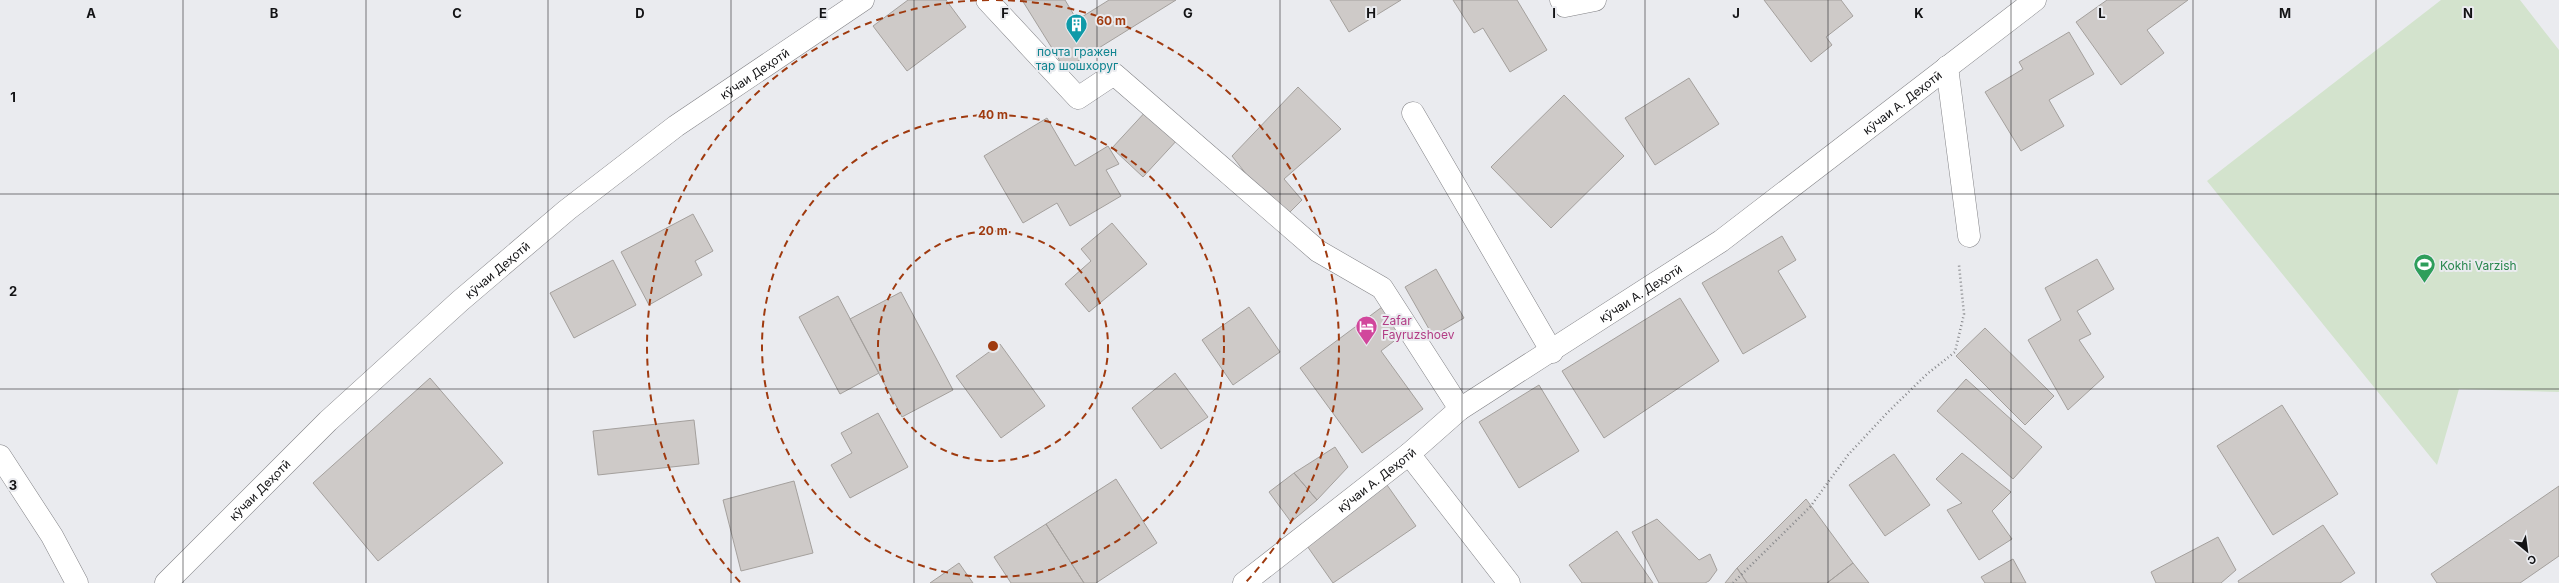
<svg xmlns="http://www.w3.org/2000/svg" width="2559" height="583" viewBox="0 0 2559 583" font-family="Inter,sans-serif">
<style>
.green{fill:#d3e3cd}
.building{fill:#cecac8;stroke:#a4a09d}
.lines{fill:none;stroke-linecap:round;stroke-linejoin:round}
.minor-casing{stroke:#828286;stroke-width:23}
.secondary-casing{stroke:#828286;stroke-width:23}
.path{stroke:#86878a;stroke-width:2.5;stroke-dasharray:1 3;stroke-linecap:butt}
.minor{stroke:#fff;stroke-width:22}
.secondary{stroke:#fff;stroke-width:22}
.grid{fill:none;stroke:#131315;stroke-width:1;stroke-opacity:0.55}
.ring{fill:none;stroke:#9f3a0f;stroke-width:2;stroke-dasharray:7 5}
.labels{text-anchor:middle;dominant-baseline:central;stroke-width:4;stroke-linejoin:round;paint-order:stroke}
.culture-label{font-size:12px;fill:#0d838f;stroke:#eaebef}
.street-label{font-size:12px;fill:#131315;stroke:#eaebef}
.leisure-label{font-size:12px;fill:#27864d;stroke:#eaebef;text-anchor:start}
.hotel-label{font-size:12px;fill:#b23c85;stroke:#eaebef;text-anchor:start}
.grid-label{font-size:13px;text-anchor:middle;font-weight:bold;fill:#131315;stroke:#eaebef;stroke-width:4;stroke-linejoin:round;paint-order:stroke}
.centre{fill:#9f3a0f;stroke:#eaebef;stroke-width:2}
.ring-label{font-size:12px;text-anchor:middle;font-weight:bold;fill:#9f3a0f;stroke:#eaebef;stroke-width:4;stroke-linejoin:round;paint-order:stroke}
</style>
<rect width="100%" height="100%" fill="#eaebef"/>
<path class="green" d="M2441 0H2520L2559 50V392L2459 389 2437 465 2207 181Z"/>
<path class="building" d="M908 0H946L966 27 907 71 873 26Z
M1022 0H1065L1077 20 1109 0H1176L1065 69Z
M1330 0H1401L1349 32Z
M1453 0H1517L1547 50 1510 72 1483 28 1474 33Z
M1764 0H1841L1853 16 1826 37 1832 45 1811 62Z
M2107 0H2188L2147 30 2164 53 2121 85 2076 22Z
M2069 32 2094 74 2049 100 2064 126 2021 151 1985 92 2023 69 2019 62Z
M1689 78 1719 124 1655 165 1625 118Z
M1298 87 1341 129 1284 179 1302 200 1282 220 1232 156Z
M1564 95 1624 156 1551 228 1491 167Z
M1148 109 1179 138 1143 177 1112 148Z
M1047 118 1075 166 1108 146 1119 164 1106 170 1121 196 1070 226 1057 203 1023 223 984 156Z
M693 214 713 251 695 261 702 275 649 305 621 252Z
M1112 223 1147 264 1089 312 1065 284 1091 261 1081 249Z
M1782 236 1796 260 1778 271 1806 317 1743 354 1702 283Z
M2097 259 2114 289 2077 311 2091 334 2079 340 2104 377 2068 410 2028 340 2061 320 2045 288Z
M613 260 636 305 574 338 550 293Z
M1436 269 1464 318 1433 336 1405 287Z
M901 292 953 390 902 417 850 319Z
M838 296 879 373 840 394 799 317Z
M1680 298 1719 361 1604 438 1562 371Z
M1386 304 1406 332 1381 351 1423 409 1362 453 1300 368Z
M1249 307 1280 352 1233 385 1202 340Z
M1985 328 2054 396 2025 425 1956 356Z
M1000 344 1045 406 1001 438 956 376Z
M1175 373 1208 417 1161 449 1132 408Z
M430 378 503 463 378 561 313 483Z
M1966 379 2042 447 2013 479 1937 411Z
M1539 385 1579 451 1519 488 1479 422Z
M2282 405 2338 494 2273 535 2217 446Z
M878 413 908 467 850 498 831 465 852 453 841 433Z
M694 420 699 464 598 475 593 431Z
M1335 447 1348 467 1317 500 1294 473Z
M1962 453 2011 492 1992 511 2012 539 1979 560 1947 510 1962 503 1936 479Z
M1894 454 1930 505 1885 536 1849 485Z
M1294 473 1317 500 1291 522 1269 492Z
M1116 479 1157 543 1096 583H1084L1046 524Z
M794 481 813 553 741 571 723 500Z
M1387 485 1416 526 1333 583 1305 543Z
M2559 486V556L2520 583H2437L2431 574Z
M1806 499 1853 563 1827 583H1747L1737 568Z
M1657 519 1699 560 1710 554 1717 570 1709 581 1705 583H1659L1632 532Z
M1046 524 1084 583H1011L994 557Z
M2323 525 2355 573 2340 583H2239L2238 581Z
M1617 531 1653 583H1582L1569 565Z
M2218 537 2236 570 2221 583H2156L2151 572Z
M2013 559 2026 583H1985L1981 577Z
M959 563 973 583H930Z
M1853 563 1869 583H1827Z
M1737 568 1747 583H1725Z"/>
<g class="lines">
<defs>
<g id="minor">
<path d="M987 0 1078 98 1114 74 1318 251 1382 288 1460 409"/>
<path d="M1561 0 1565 6 1595 0"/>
<path d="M1947 67 1969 236"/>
<path d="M1413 113 1552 352"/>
<path d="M1409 454 1509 583"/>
<path d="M0 456 52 536 77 583"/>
<path id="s1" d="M1244 583 1409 454 1460 409 1721 241 2035 0"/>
</g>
<g id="secondary">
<path id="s2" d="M166 583 328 421 460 301 567 210 676 126 863 0"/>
</g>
</defs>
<use href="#minor" class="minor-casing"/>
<use href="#secondary" class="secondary-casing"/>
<path class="path" d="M1733 583 1810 507 1848 455 1888 412 1927 374 1955 352 1964 314 1959 265"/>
<use href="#minor" class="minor"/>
<use href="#secondary" class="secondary"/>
</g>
<path class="grid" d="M183 0V583M366 0V583M548 0V583M731 0V583M914 0V583M1097 0V583M1280 0V583M1462 0V583M1645 0V583M1828 0V583M2011 0V583M2193 0V583M2376 0V583M0 194H2559M0 389H2559"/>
<g class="ring">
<circle cx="993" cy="346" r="115"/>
<circle cx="993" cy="346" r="231"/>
<path d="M740 582A346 346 0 0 1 990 0M996 0A346 346 0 0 1 1246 582"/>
</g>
<defs>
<symbol id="building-pin" viewBox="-11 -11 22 30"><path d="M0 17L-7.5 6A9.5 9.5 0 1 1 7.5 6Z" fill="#0f9aa8" stroke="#eaebef"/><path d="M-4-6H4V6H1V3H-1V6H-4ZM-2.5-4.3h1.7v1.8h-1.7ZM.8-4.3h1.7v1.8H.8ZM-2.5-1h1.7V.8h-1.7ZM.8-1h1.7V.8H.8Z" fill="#fff"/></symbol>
<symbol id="stadium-pin" viewBox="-11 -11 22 30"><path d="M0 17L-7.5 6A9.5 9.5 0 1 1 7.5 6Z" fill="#2e9e5b" stroke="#eaebef"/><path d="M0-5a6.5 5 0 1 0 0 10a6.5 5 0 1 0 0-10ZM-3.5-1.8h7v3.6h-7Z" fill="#fff"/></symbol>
<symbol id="hotel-pin" viewBox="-11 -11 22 30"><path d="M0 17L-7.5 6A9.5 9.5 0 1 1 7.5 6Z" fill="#d1479c" stroke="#eaebef"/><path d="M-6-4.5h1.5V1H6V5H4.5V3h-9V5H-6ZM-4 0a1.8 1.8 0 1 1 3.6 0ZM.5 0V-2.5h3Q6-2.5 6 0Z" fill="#fff"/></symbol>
</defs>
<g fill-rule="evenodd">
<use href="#building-pin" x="1064" y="12" width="25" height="34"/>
<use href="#stadium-pin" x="2412" y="252" width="25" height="34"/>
<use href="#hotel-pin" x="1354" y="314" width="25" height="34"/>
</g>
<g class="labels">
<g class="culture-label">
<text x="1077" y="51">почта гражен<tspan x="1077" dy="14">тар шошхоруг</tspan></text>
</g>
<g class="street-label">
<text stroke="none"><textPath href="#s2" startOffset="780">кӯчаи Деҳотӣ</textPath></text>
<text stroke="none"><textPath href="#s1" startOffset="816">кӯчаи А. Деҳотӣ</textPath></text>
<text stroke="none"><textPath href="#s2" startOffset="456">кӯчаи Деҳотӣ</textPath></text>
<text stroke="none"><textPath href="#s1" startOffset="492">кӯчаи А. Деҳотӣ</textPath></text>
<text stroke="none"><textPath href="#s1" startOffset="168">кӯчаи А. Деҳотӣ</textPath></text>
<text stroke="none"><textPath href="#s2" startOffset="132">кӯчаи Деҳотӣ</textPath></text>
</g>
<g class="leisure-label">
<text x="2440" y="265">Kokhi Varzish</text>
</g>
<g class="hotel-label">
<text x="1382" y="320">Zafar<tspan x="1382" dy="14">Fayruzshoev</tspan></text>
</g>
</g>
<g class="grid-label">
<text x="91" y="18">A</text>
<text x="274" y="18">B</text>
<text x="457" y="18">C</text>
<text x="640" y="18">D</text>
<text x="823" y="18">E</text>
<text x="1005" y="18">F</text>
<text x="1188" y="18">G</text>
<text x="1371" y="18">H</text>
<text x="1554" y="18">I</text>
<text x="1736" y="18">J</text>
<text x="1919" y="18">K</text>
<text x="2102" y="18">L</text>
<text x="2285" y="18">M</text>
<text x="2468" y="18">N</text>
<text x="13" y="102">1</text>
<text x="13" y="296">2</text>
<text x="13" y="490">3</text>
</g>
<circle cx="993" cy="346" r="6" class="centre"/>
<g class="ring-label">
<text x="1111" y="25">60 m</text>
<text x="993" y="119">40 m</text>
<text x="993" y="235">20 m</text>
</g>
<g transform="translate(2527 551) rotate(151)" stroke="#eaebef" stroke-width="3" paint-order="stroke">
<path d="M0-3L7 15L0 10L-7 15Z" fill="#131315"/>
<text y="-6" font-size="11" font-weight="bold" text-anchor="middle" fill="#131315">С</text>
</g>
</svg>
